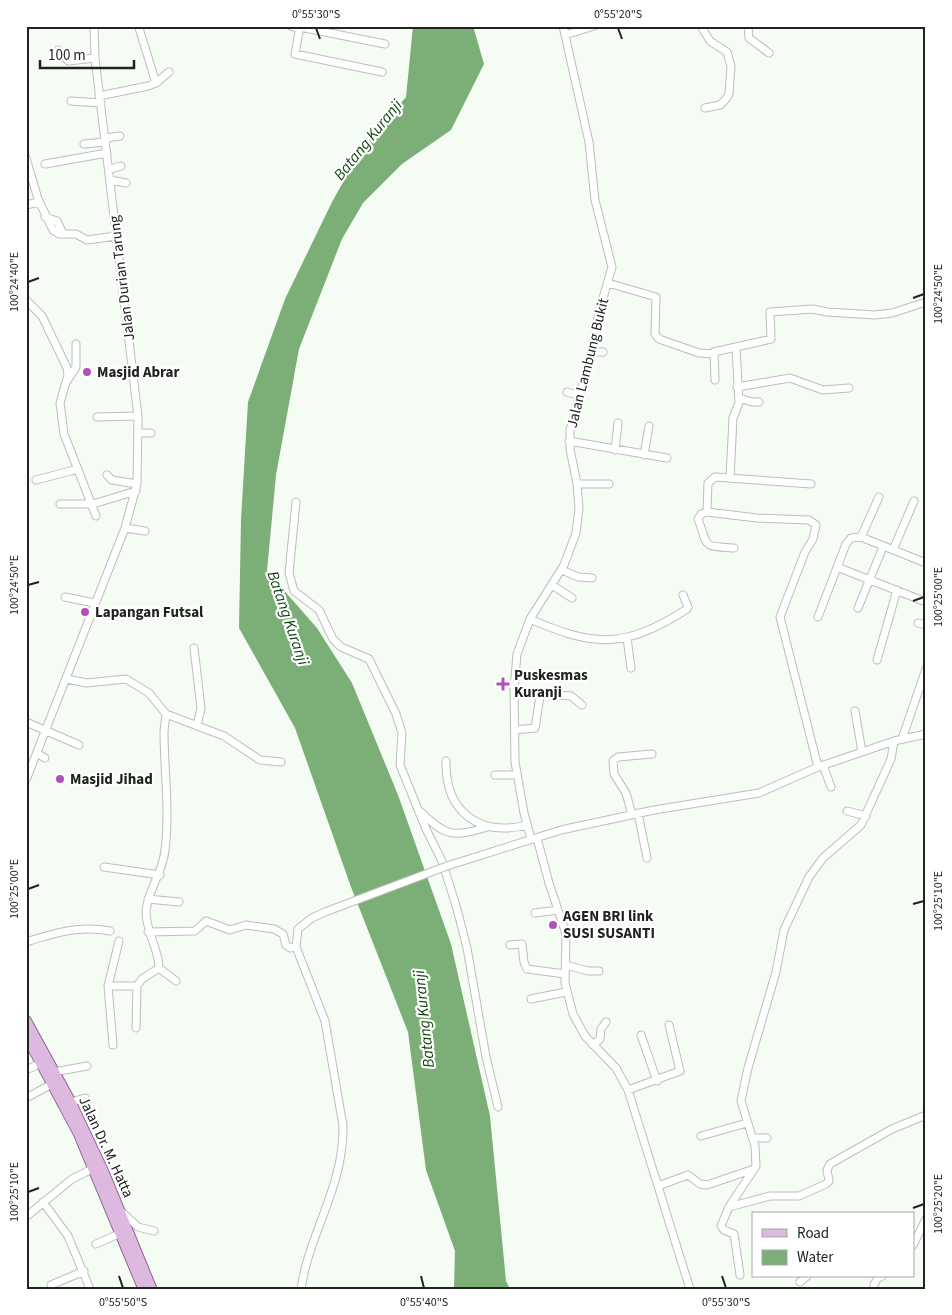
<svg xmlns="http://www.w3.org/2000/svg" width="952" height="1315" viewBox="0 0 952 1315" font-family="'Source Sans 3',sans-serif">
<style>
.water{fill:#7baf77}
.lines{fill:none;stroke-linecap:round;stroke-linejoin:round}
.minor-casing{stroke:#b9c0b9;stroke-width:9}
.major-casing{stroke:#8c658e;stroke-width:11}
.minor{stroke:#fff;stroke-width:7}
.major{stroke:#ddb8df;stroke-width:9}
.minor-bridge-casing{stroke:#b9c0b9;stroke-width:9;stroke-linecap:butt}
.minor-bridge{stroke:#fff;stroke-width:7}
.ticks{fill:none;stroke:#202320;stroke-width:2}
.poi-dot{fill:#b151b9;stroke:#fff;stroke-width:2}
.labels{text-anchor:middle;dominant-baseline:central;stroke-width:4.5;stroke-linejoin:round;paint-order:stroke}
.street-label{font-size:15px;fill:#202320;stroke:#fff}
.poi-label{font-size:15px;font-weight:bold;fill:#202320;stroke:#fff;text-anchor:start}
.water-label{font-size:16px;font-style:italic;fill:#0e460f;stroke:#fff}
.neatline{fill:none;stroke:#202320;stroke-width:2}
.ticks-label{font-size:12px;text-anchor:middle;fill:#202320}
</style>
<rect width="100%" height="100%" fill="#f5fcf4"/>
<path class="water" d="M413 26H473L484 64 451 130 402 164 363 203 342 239 299 349 276 475 267 571 317 628 352 683 398 795 451 944 490 1116 506 1281 510 1289H454L455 1251 426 1170 408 1032 351 887 295 728 239 628 241 520 248 402 285 299 332 202 361 150 406 97Z"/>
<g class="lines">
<defs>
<path id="minor" d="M291 26 300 29
M300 26 295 54 382 72
M701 26 710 41 727 52 731 66 729 94 726 99 720 105 705 108
M748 26 749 38 769 53
M300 27 385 44
M139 28 156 83
M565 35 594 26
M58 50 68 61 95 58
M99 96 148 86 156 83 169 72
M71 101 101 103
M105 138 120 136
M84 144 106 142
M26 158 38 199 53 230 59 234H76L87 240 116 236
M45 164 107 153
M110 169 121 166
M110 180 126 183
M26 205 39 202
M45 217 57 221 63 234
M608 283 656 297 655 334 659 339 699 353 714 354
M26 300 42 316 67 368 68 375 60 403 64 434 96 516
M592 352H603
M715 380 714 352 736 347
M67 381 76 367V344
M737 387 790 378 823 390 849 388
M567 392 578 395
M739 398 752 402H759
M97 417 138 416
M139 433H151
M569 441 667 458
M615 450 618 423
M644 455 649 426
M107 475 112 480 137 484
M730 478 733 418 739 403 736 347 771 339 770 312 813 309 827 312 875 315 892 313 926 302
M36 480 78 469
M577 484H609
M296 502 289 573 294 591 319 610 333 639 341 647 369 659 396 714 402 733 400 765 426 829 442 861 457 909 467 948 486 1057 498 1107
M60 504H93L136 491
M707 512 708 483 715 477 811 484
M125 528 145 531
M861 537 879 497
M734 548C701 546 709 548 698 519L701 514 707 512 757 518 809 520 816 525 813 539 805 552 780 617 818 767
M893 550 914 501
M837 567 926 602
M562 570 578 577 592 578
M552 585 572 598
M65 597 94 603
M858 608 883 547
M818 617 846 544 851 538 861 537 926 563
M530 619C596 648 626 648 687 609L688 607 683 595
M918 623 926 625
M627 638 631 668
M194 648 201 708 197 726
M877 660 897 590
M66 679 87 683 126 679 149 693 166 714 224 736 260 760 281 762
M855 711 862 752
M26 722 79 745
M515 730 535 728 540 696 544 694 571 696 582 705
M902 739 926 669
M38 754 45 758
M446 761C445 812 479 837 527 825
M823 765 831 787
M495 775H517
M26 780 125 528 137 484 138 416 95 58 94 26
M847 811 866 816
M421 812C446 837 454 837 487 827
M638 813 647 858
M632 815 626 793 614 774 613 761 618 757 652 754
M537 838 549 883 566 934 565 983 573 1014 585 1036 616 1068 628 1090 690 1289
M531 839 524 813 515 762 514 689 517 654 530 619 564 565 576 533 579 508 577 484 570 449V430L592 352 599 312 612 267 595 200 589 142 563 26
M447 866 561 830 654 810 759 793 818 767 894 741 926 734
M104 867 160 875
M148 899 179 902
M535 913 558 910
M148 932 195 931 206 921 230 930 246 925 274 929 283 934 286 945 290 948 296 947
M26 942C55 933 79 925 110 931
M510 945 522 944 524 962 527 969 565 974
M566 965 588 971H599
M159 968 176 981
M108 986H137L142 979 159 968C159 949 146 932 146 912 147 891 163 873 165 850 170 811 164 770 164 731L166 714
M531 999 566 992
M136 1028 137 986
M641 1035 657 1081
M113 1045 108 986 119 941
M593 1045 600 1039 601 1029 606 1022
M26 1070 41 1063
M54 1072 87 1066
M628 1090 680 1071 669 1025
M26 1098 52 1084
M71 1102 85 1098
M701 1136 747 1123
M753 1138H767
M658 1186 688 1175 700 1184 707 1185 754 1169
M43 1202 68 1236 90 1289
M729 1207 770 1196H799L826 1184 829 1181 827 1170 830 1164 892 1129 926 1115
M122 1212 138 1227 154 1231
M27 1216 72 1179 94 1168
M96 1244 121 1233
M913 1245 926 1219
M740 1275 734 1234 724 1230 721 1226 729 1207 756 1166 755 1146 741 1101 748 1068 776 972 784 930 809 877 823 858 861 825 891 759 894 741
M800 1282 807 1276
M51 1285 84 1271
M874 1285 877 1279 882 1276
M301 1289C309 1233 344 1187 343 1126L325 1021 296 947 298 929 312 918 325 912"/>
<path id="major" d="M26 1020 71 1102 104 1172 152 1289
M26 1036 78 1133 143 1289"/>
</defs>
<use href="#minor" class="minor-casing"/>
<use href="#major" class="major-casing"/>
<use href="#minor" class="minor"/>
<use href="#major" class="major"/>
<defs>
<path id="minor-bridge" d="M325 912 447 866"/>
</defs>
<use href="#minor-bridge" class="minor-bridge-casing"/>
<use href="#minor-bridge" class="minor-bridge"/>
</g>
<path class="ticks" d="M316 28 320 39M618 28 622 39M28 282 39 278M913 298 924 294M28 585 39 582M913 601 924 597M28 889 39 885M913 904 924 901M28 1192 39 1188M913 1208 924 1204M119 1276 123 1288M421 1276 424 1288M722 1276 726 1288"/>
<g class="poi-dot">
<circle cx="87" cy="372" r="5"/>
<circle cx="85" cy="612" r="5"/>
<path d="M500.5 676.5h5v5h5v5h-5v5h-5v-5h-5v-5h5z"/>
<circle cx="60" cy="779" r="5"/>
<circle cx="553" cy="925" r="5"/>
</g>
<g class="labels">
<g class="street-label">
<text transform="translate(122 278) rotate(-97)">Jalan Durian Tarung</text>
<text transform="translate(588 363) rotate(-76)">Jalan Lambung Bukit</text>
<text transform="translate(106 1147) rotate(65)">Jalan Dr. M. Hatta</text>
</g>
<g class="poi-label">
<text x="97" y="372">Masjid Abrar</text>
<text x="95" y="612">Lapangan Futsal</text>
<text x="514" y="675">Puskesmas<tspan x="514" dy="17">Kuranji</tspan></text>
<text x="70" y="779">Masjid Jihad</text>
<text x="563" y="916">AGEN BRI link<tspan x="563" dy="17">SUSI SUSANTI</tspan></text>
</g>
<g class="water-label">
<text transform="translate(368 140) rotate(-51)">Batang Kuranji</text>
<text transform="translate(288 618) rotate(71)">Batang Kuranji</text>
<text transform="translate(424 1019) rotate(-96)">Batang Kuranji</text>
</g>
</g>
<rect width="952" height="1315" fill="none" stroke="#ffffff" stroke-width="55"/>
<rect x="752" y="1212" width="162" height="65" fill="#ffffff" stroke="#a6a7a6"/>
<rect x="762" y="1229" width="25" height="8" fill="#ddb8df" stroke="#a6a7a6"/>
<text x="797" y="1238" font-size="15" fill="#202320">Road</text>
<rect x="762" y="1250" width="25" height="15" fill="#7baf77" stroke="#a6a7a6"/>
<text x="797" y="1262" font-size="15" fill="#202320">Water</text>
<path d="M40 60v8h94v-8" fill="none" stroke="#202320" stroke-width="2.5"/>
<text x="48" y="60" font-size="15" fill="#202320" stroke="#ffffff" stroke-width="4" paint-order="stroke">100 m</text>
<rect x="28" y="28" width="896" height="1260" class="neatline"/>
<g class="ticks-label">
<text x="316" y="18">0°55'30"S</text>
<text x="618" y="18">0°55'20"S</text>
<text transform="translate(14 282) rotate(-90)" y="4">100°24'40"E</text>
<text transform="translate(938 294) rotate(-90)" y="4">100°24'50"E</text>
<text transform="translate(14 585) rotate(-90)" y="4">100°24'50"E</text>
<text transform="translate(938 597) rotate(-90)" y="4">100°25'00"E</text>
<text transform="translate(14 889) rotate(-90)" y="4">100°25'00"E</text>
<text transform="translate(938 901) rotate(-90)" y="4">100°25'10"E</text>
<text transform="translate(14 1192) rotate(-90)" y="4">100°25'10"E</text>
<text transform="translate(938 1204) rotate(-90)" y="4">100°25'20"E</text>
<text x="123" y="1306">0°55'50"S</text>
<text x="424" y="1306">0°55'40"S</text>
<text x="726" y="1306">0°55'30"S</text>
</g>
</svg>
